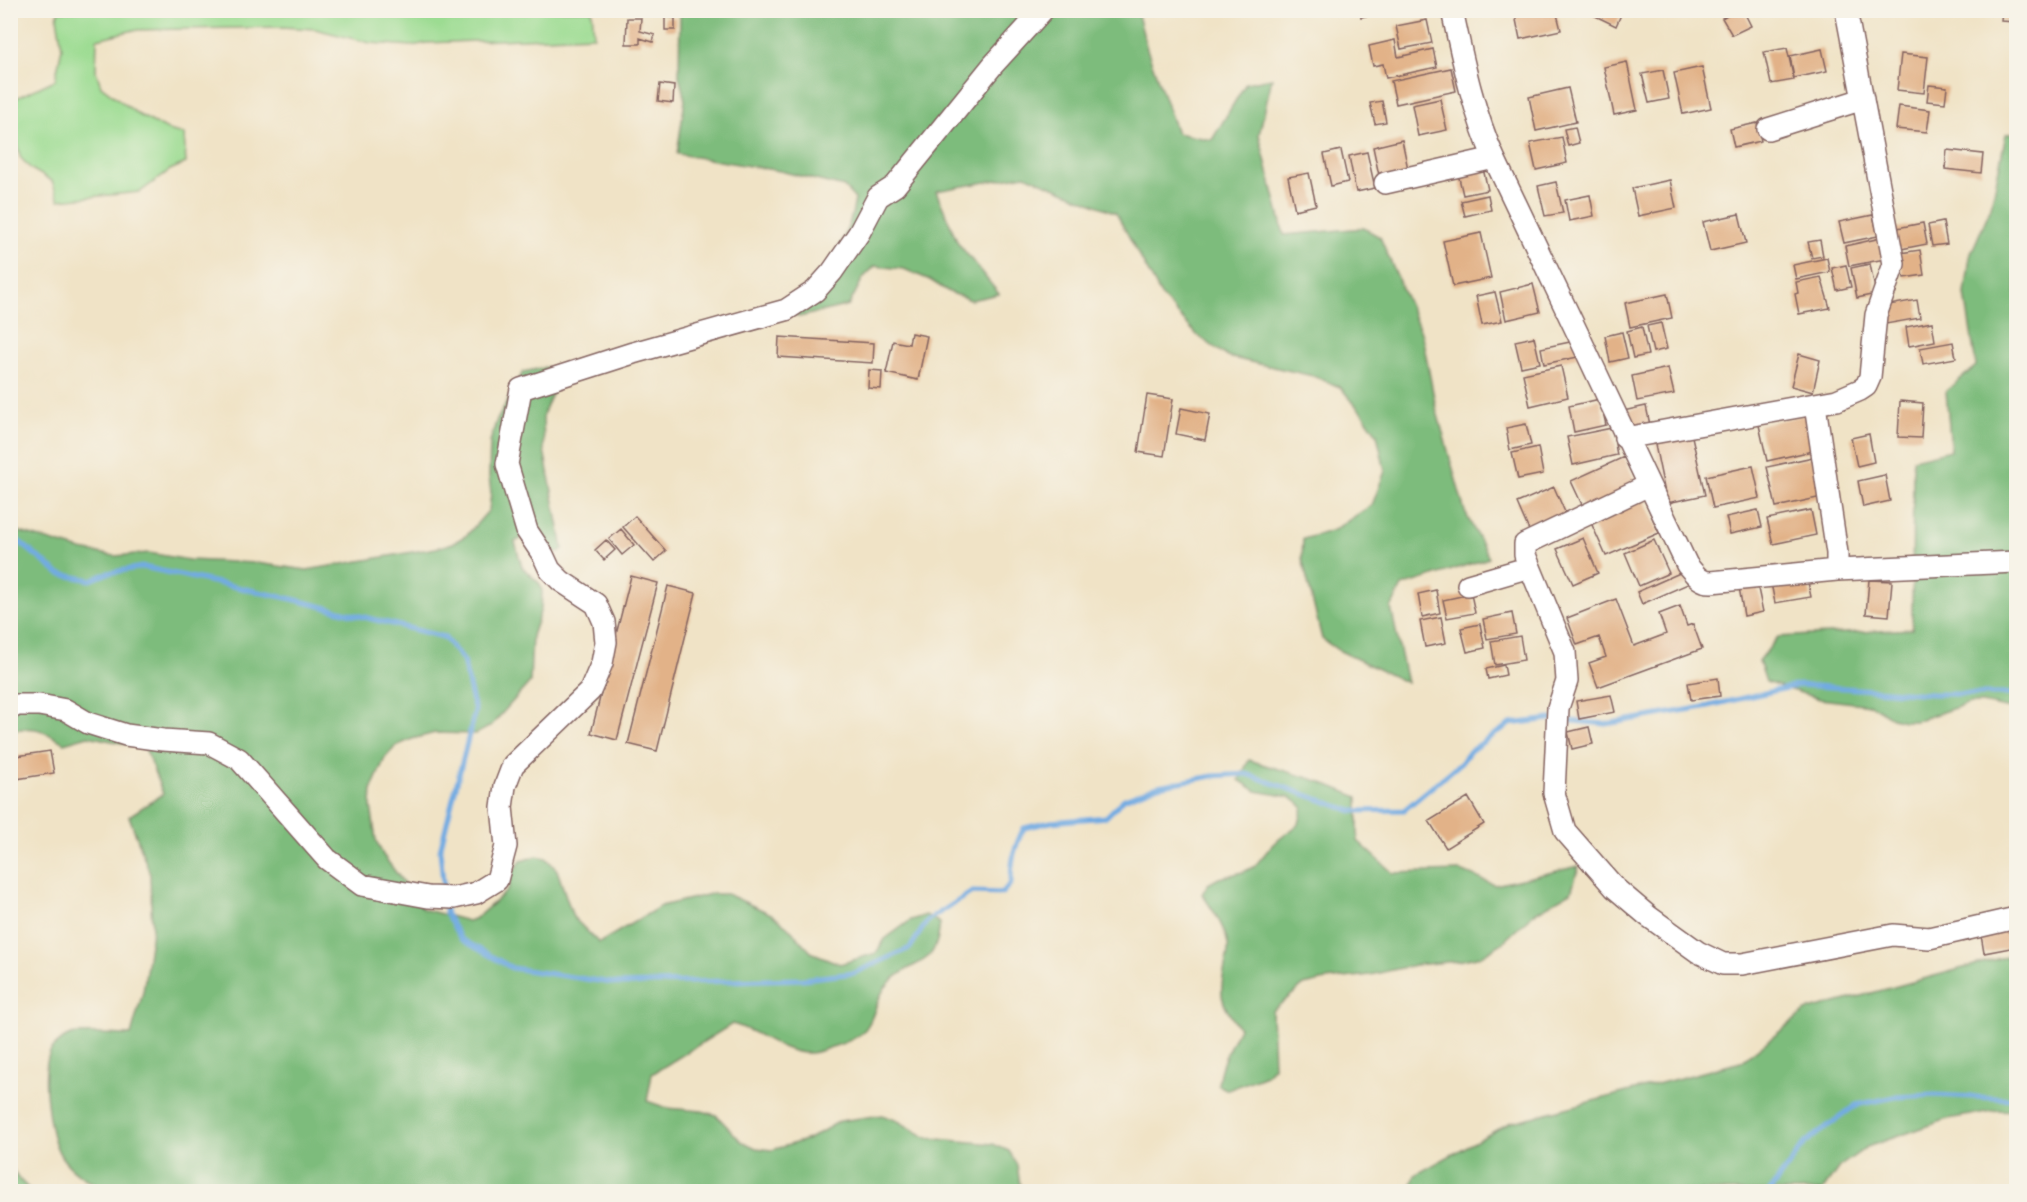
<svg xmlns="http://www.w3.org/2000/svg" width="2027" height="1202" viewBox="0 0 2027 1202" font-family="Vollkorn,serif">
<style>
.green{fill:#9cdc92;stroke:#737e5e;stroke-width:1.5}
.forest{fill:#7dbc7c;stroke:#646e54;stroke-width:1.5}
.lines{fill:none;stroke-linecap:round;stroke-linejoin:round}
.stream{stroke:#72abe2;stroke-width:5}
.building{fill:#e2b288}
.street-casing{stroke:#846461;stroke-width:24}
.street{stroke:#fff;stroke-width:21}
</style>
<rect width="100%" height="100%" fill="#f7f3e8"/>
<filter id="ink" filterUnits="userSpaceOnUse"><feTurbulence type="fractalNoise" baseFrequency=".0167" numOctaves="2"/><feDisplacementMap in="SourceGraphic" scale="12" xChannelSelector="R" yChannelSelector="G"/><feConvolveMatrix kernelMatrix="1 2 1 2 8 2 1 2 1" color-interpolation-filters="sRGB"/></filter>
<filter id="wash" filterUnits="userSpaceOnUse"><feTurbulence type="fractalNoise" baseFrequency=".008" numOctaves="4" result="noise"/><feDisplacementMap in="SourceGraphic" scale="24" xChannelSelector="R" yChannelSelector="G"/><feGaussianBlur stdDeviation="1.35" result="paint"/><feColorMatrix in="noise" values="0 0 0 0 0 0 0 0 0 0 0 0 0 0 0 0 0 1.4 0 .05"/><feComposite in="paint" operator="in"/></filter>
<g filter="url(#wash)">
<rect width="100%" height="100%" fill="#f0e3c6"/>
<path class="green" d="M59 11 592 10 594 36 427 43 412 46 370 43 315 29 282 27 134 30 97 39 96 71 101 86 139 115 168 130 184 134 186 163 170 170 140 192 59 200 52 181 31 169 20 157 10 101 55 80 62 48 57 17Z"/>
<path class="forest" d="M680 11H1137L1147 49 1177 133 1212 140 1246 83 1272 78 1259 135 1284 235 1364 228 1380 237 1422 335 1436 408 1465 512 1489 558 1402 586 1391 608 1407 683 1338 650 1322 639 1302 558 1303 539 1334 530 1372 505 1385 471 1377 434 1363 414 1340 387 1313 376 1228 357 1197 335 1162 297 1116 213 1025 175 936 191 958 243 999 294 971 300 949 292 930 280 904 269 875 266 863 278 849 305 799 317 779 306C789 300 802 294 810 286 833 263 851 230 855 199L844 187 780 171 677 154 685 100 679 76Z
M2016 133V710L1982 703H1970L1915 721H1904L1892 718 1871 705 1820 699 1766 682 1759 661 1778 637 1912 629 1913 459 1951 450 1946 391 1976 366 1965 294 1970 256 1991 207 2006 134Z
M547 367 555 387 543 415 544 450 563 549 559 552 549 550 525 536 515 542 522 567 540 584 542 592 541 609 532 636 530 682 491 726 476 734 435 733 412 739 396 746 385 758 372 788 371 806 376 840 383 855 423 909 468 921 476 918 508 890 511 874 521 861 537 856 546 858 557 870 573 917 599 943 661 906 711 894H727L771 914 787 926 811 952 840 964 876 953 885 939 911 920 926 915 940 923C936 970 917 956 890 982 877 994 876 1013 867 1027 859 1038 847 1042 835 1046 827 1048 818 1053 809 1053 782 1054 758 1030 732 1024L652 1074 647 1101 667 1108 702 1111 716 1115 741 1141 756 1148 772 1150 809 1139 840 1121 882 1115 898 1121 927 1138 993 1144 1009 1151 1017 1165 1021 1191 108 1192C91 1182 72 1173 61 1156 49 1137 40 1073 50 1052 53 1046 64 1037 71 1035 81 1032 117 1035 131 1035L143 992 152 931 150 874 129 816 163 794 145 748 88 736 64 743C42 730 37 725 11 731L10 529 81 550 115 556 149 553 189 560 256 563 307 570 436 548 453 543 467 535 489 510 491 493 489 477 490 442 496 422 523 372Z
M1249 760 1318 781 1358 797V841L1393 873 1461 871 1495 885 1579 866 1571 892 1533 914 1501 944 1481 956 1458 961 1415 965 1370 975 1326 980 1304 985 1272 1011 1274 1067 1266 1075 1228 1090 1218 1085C1220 1063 1230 1047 1239 1028 1219 1000 1219 996 1226 962 1227 957 1229 950 1228 944 1224 925 1212 909 1202 894L1208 884 1219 878 1243 872 1254 867 1273 844 1299 824 1303 807 1290 797 1256 791 1239 780Z
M2016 956V1111L1998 1110 1948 1119 1867 1147 1839 1167 1822 1191H1410L1415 1175 1509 1123 1741 1062 1806 1011 2000 958Z
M10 1165 17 1177 31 1191H11Z"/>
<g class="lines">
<path class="stream" d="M10 539H16L59 574 91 580 108 573 143 567 292 599 444 637 463 660 475 711 440 850 444 892
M1561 720 1606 724 1704 707 1800 685 1932 694H2016
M445 902 446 914 461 939 512 968 619 984 803 979 854 973 910 948 928 920 972 892 1002 893 1011 883C1011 862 1014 847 1024 828L1051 822 1106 817 1124 799 1158 786 1213 776 1247 774 1352 811 1404 810 1461 763 1470 751 1510 724 1551 719
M1769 1192 1806 1142 1856 1105 1895 1097 1935 1095 2016 1099"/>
</g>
<g id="blocks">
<path class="building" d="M1360 10H1387V11L1361 17Z
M1514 10H1556L1561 30 1520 39Z
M1583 10H1623L1616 26Z
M1736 10H1743L1751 26 1732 35 1722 18Z
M2002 10H2016V22L2001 21Z
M665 17 675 18V30H665Z
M627 18H641L640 31 655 35 653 42 640 38V44H626Z
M1427 20 1432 43 1401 49 1396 26Z
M1395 40 1398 57 1433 49 1437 67 1386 78 1383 64 1373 66 1369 46Z
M1787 48 1794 80 1771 84 1764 52Z
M1822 49 1827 71 1794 78 1790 56Z
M1901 54 1928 57 1924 93 1897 90Z
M1627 62 1637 110 1614 115 1604 67Z
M1702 67 1711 108 1683 114 1674 73Z
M1451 68 1456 91 1396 104 1391 81Z
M1663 70 1669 99 1649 103 1642 74Z
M660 84 674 86 673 103 658 101Z
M1929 85 1947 87 1945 103 1927 101Z
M1568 88 1576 122 1536 131 1529 97Z
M1440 99 1447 130 1418 136 1412 105Z
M1382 101 1386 122 1375 124 1370 103Z
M1899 106 1930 110 1927 132 1896 129Z
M1757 123 1761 141 1734 147 1730 129Z
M1575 127 1579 143 1568 146 1564 129Z
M1562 137 1567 163 1536 170 1530 143Z
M1402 140 1409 174 1380 180 1373 147Z
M1341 150 1348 182 1331 186 1324 154Z
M1947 150 1983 154 1981 173 1945 169Z
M1367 152 1375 188 1356 192 1349 156Z
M1482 164 1488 190 1463 195 1457 169Z
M1309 173 1316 205 1295 210 1288 177Z
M1670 180 1676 208 1638 216 1632 188Z
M1556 182 1563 213 1545 216 1538 186Z
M1488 195 1491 210 1465 216 1461 201Z
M1590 195 1594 216 1569 221 1565 200Z
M1739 214 1746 243 1710 251 1703 222Z
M1873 215 1878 236 1844 243 1839 222Z
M1943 222 1947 244 1932 246 1928 225Z
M1923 223 1927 244 1896 250 1892 229Z
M1481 233 1491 278 1453 286 1443 241Z
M1881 238 1885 259 1849 266 1845 246Z
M1820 240 1823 256 1812 258 1808 242Z
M1920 250 1924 275 1904 278 1900 253Z
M1827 258 1830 272 1796 279 1793 265Z
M1870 264 1876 294 1857 298 1851 268Z
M1846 265 1851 287 1837 290 1832 268Z
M1821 277 1830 308 1799 314 1795 294 1798 293 1796 282Z
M1533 284 1540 312 1506 320 1500 292Z
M1495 292 1502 321 1482 325 1476 296Z
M1667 294 1672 318 1630 327 1625 303Z
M1917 300 1920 318 1886 324 1883 306Z
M1932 322 1935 341 1909 346 1906 327Z
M1661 323 1667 349 1653 352 1647 326Z
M1642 327 1648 355 1633 358 1627 331Z
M1622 332 1628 358 1610 362 1605 336Z
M911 333 927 336 918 380 886 373 893 341 909 344Z
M779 337 874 343 873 363 778 357Z
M1534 337 1540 363 1521 367 1515 341Z
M1575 341 1578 357 1544 364 1541 348Z
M1953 342 1956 358 1923 364 1920 348Z
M1799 354 1820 360 1813 392 1791 386Z
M1561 366 1568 397 1530 406 1523 374Z
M1668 368 1674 394 1637 401 1632 376Z
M869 370 882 371 881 389 868 388Z
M1147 395 1173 399 1164 456 1138 452Z
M1600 399 1606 425 1574 432 1569 406Z
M1900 401 1923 403 1921 438 1898 437Z
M1646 406 1650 425 1627 430 1623 411Z
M1181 408 1210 414 1205 440 1176 434Z
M1809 414 1817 450 1767 461 1759 425Z
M1526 424 1531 445 1510 450 1506 428Z
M1612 428 1617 455 1573 465 1567 437Z
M1691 432 1705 495 1667 503 1654 440Z
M1869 434 1874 462 1857 466 1851 438Z
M1538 447 1543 474 1518 479 1512 453Z
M1624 457 1638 487 1585 511 1571 481Z
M1813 457 1822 497 1776 507 1767 467Z
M1753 466 1760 498 1713 508 1706 476Z
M1885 475 1890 501 1863 507 1858 481Z
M1554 487 1568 519 1531 535 1517 503Z
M1641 492 1659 533 1606 556 1588 516Z
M1758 510 1762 527 1730 534 1726 517Z
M1811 510 1816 535 1773 544 1767 519Z
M635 516 666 551 654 562 623 527Z
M621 529 634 545 622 555 609 539Z
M1583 538 1598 573 1573 584 1557 549Z
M606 540 615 550 604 560 595 550Z
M1654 540 1669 573 1639 586 1625 553Z
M1682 572 1688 584 1642 604 1637 592Z
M631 576 658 583 617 740 591 733Z
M1807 577 1811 597 1775 603 1771 583Z
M1869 580 1892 581 1889 616 1866 614Z
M1757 584 1763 612 1744 616 1739 587Z
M668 586 696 593 657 751 628 744Z
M1436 590 1440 613 1422 617 1418 594Z
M1471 594 1475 613 1447 618 1443 600Z
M1616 599 1634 646 1666 634 1659 614 1680 606 1687 626 1693 624 1702 649 1598 687 1589 663 1606 657 1599 637 1577 645 1567 618Z
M1512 613 1516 634 1487 639 1483 619Z
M1441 617 1446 643 1425 647 1420 621Z
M1480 624 1485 648 1467 652 1461 628Z
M1520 636 1524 660 1495 665 1491 641Z
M1504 665 1506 675 1488 679 1486 669Z
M1718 678 1720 696 1691 700 1688 683Z
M1611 695 1615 712 1579 719 1576 701Z
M1589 727 1593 744 1572 749 1568 732Z
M50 751 54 773 10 780V757Z
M1468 797 1484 824 1446 848 1429 821Z
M2016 928V947L1984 953 1981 935Z"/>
</g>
</g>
<g filter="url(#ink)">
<use href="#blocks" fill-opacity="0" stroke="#846461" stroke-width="1.5"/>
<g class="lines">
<defs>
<path id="street" d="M1452 10C1463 61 1473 111 1494 158 1559 293 1623 430 1687 565 1695 574 1699 582 1711 582L1837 570 2016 562
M1768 129 1863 99
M1385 183 1494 158
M1815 405 1837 553V570
M1625 438 1837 400 1860 390 1866 386 1870 377 1876 315 1894 264 1846 10
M1649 485 1525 544V555L1565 652 1567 681 1558 708 1554 793 1565 831 1615 888 1648 916 1698 952 1723 964H1742L1893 935 1929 938 2016 918
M1468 585 1530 567
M10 709 17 705H39L66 710 88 723 126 735 163 740 209 743 239 759 327 859 362 885 428 897 454 898 476 893 497 880 506 846 502 807 505 786 513 765 590 691 602 663 606 642 604 622 596 604 561 581 550 570 543 555 527 531 507 464 521 389 633 353 786 310 815 291 832 272 859 233 878 197 895 186 993 65 1043 10"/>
</defs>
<use href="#street" class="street-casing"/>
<use href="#street" class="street"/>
</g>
</g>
<rect width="2027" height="1202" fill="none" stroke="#f7f3e8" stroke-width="36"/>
</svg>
